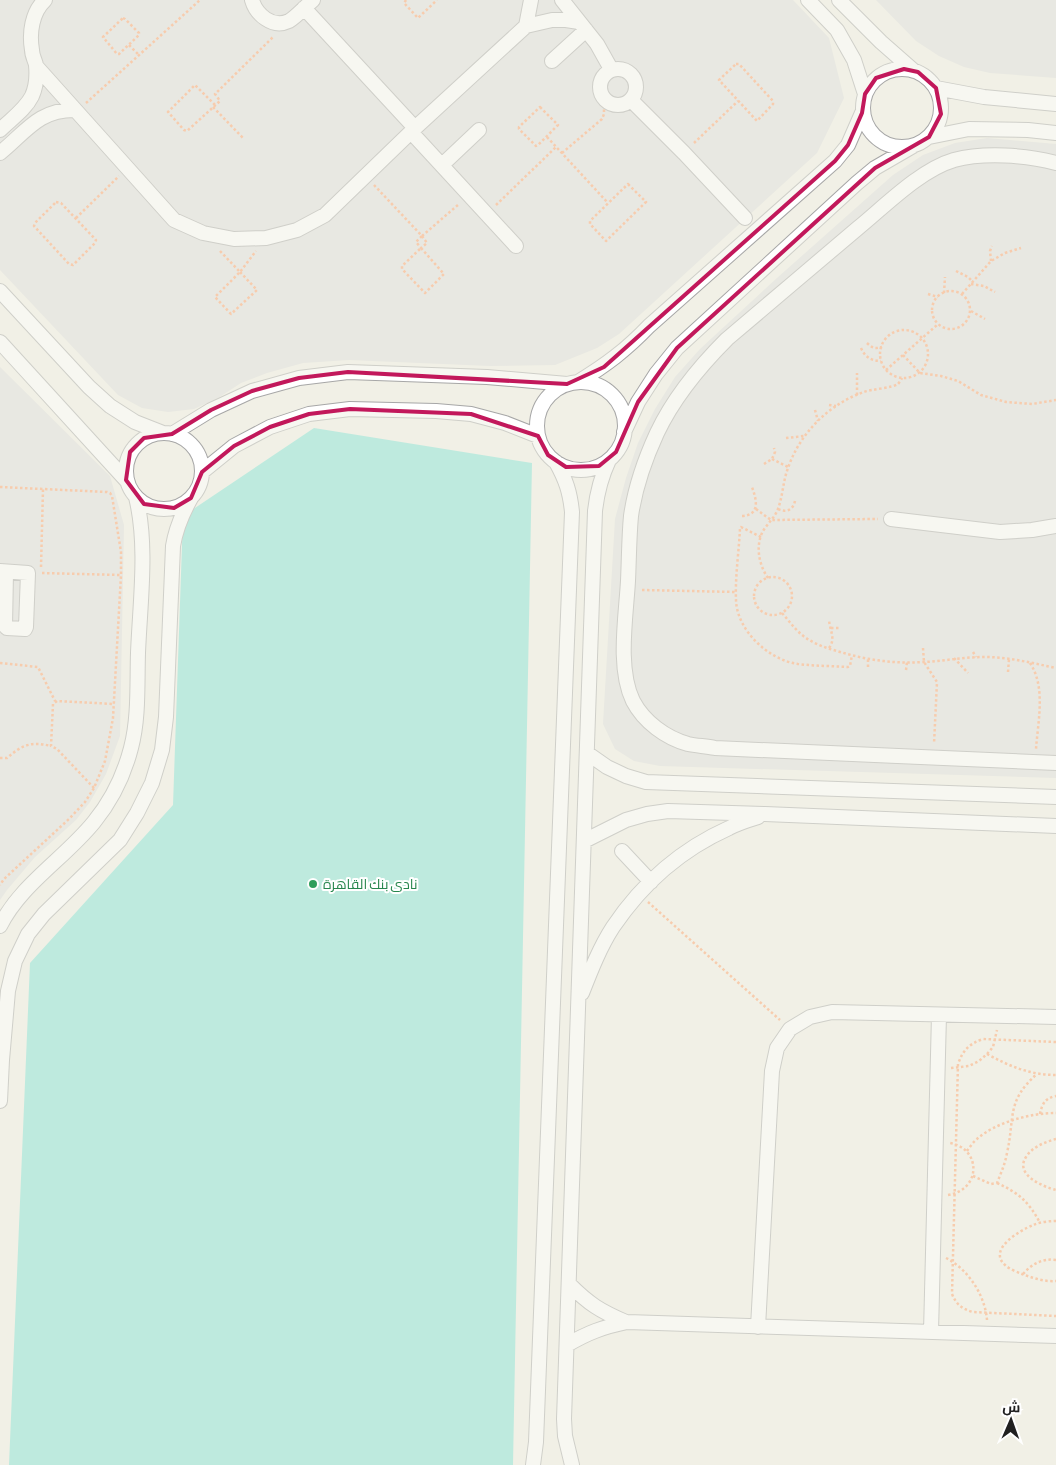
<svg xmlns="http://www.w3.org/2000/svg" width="1056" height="1465" viewBox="0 0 1056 1465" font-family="'Asap Condensed',Cairo,sans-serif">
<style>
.residential{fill:#dedddd}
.pitch{fill:#82e2d6}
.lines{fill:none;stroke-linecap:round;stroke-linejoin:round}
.minor-casing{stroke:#a7a7a7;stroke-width:16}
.path{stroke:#ff9f69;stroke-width:2.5;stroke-dasharray:2.5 2.5;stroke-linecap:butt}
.minor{stroke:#fff;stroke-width:14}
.marked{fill:none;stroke:#c2185b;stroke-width:4;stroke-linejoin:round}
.leisure-dot{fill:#2e9e5b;stroke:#fff;stroke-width:2}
.labels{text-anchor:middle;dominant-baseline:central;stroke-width:4;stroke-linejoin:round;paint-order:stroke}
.leisure-label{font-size:14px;fill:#27864d;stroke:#fff;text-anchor:start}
</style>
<rect width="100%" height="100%" fill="#f1f0e6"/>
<path class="residential" d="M0 0H793L829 38 844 98 817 153 619 334 597 348 555 365 490 366 349 360 303 363 267 373 241 383 218 398 194 409 168 412 142 408 118 395 0 270Z
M876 0H1056V78L990 73 964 67 939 56 916 41Z
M987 138 1056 144V778L660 766 634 761 615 749 603 724 615 519 626 478 638 443 655 409 675 377 700 349 777 278 893 175 923 155 955 143Z
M0 367 110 476 124 525 120 736 106 774 90 802 76 820 35 857 7 890 0 900Z"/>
<path class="pitch" d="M314 428 532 463 513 1465H9L30 963 173 805 183 516Z"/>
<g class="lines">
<defs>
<path id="minor" d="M252 0C256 14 272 29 289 21 295 18 307 5 313 0
M562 0 597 44 611 69
M808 0 837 30 854 60 865 94
M839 0 881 42 914 71
M304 8 415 128
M526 26 531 0
M552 61 586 30
M36 66 174 220 203 233 234 239 266 238 297 230 325 215 415 128 526 26 552 20H566L579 22
M600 87a18 18 0 1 1 36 0a18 18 0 1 1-36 0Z
M863 108a39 39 0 1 1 78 0a39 39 0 1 1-78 0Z
M936 88 984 97 1056 104
M631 100 684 153 745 218
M0 130C11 119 25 110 32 96 36 87 37 75 36 65 35 60 32 56 32 50 29 33 32 12 45 0
M411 132 516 246
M929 137 969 129 1028 130 1056 133
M0 153C26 132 38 110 74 110
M1056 163C1026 155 984 152 954 160 920 170 885 206 858 228 814 265 771 302 727 339 699 367 674 397 657 433 645 459 635 488 631 516 629 537 629 560 628 581 626 617 617 668 633 701 644 722 666 738 688 744 697 746 706 746 715 748L1056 763
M442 165 479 130
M0 291 89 387 110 406 135 422 163 433
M0 342 126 480
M578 382C606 365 626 350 649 326L835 161 848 145 862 113
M537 426a44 44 0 1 1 88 0a44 44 0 1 1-88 0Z
M624 432 638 402 656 374 677 348 857 183 875 168 913 146
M126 471a38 38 0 1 1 76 0a38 38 0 1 1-76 0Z
M172 434 211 410 252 391 299 378 348 372 487 377 567 384
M202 472 234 446 270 427 309 414 350 409 436 411 471 414 505 423 538 436
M891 519 1000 532 1032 530 1056 526
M0 571 28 573 26 627 25 629 7 628 5 626 6 572
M587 753 607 767 626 776 646 782 1056 797
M584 841 626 820 647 814 668 811 765 814 1056 826
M622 851 651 882
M0 926C21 884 65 858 94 822 112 800 124 775 131 748 139 718 137 684 138 653 140 602 148 546 136 497
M582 993C591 970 600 947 613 927 642 884 682 849 729 828 738 823 748 820 758 817
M0 1101 2 1060 8 991 15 961 28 934 44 914 120 840 137 813 152 783 162 750 166 717 173 546C176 528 182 514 191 498
M569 1284C589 1304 600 1311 626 1322
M758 1327 772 1071 777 1048 790 1029 810 1017 832 1012 1056 1017
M931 1332 939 1015
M567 1345C587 1333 603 1327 627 1322L1056 1336
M533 1465 536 1442 572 512C570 492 566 480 556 462
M572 1465 565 1436 564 1419 595 511C597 493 601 477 609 460"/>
</defs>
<use href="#minor" class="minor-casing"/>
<path class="path" d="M406 0 404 3 418 18 437 0
M123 18 125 19 139 33V35L119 54H117L103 37Z
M129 45 139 55
M736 64H739L773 101V104L757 121 719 80Z
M86 103 200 0
M215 105 195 85 168 112 184 130 187 131 220 101 215 94 273 37
M213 107 243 138
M540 107 558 125 538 145 536 146 519 129V127Z
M547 137 608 203
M694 143 738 101
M562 153 602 119 604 114V99
M628 184 646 202 606 241 590 224V221Z
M374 185 422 236 459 204
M56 202 61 203 96 240 95 243 73 265 69 264 34 226 35 223Z
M496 205 556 147
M76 218 119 176
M422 236 427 243 421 248 416 242Z
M421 248 444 274 425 293 402 269V266Z
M220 251 240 272 256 251
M991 261 990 251 992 246
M956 271 968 277 973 282
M240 272 257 290 231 314 215 297Z
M971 284 984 286 995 292
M932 310a19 19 0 1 1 38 0a19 19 0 1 1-38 0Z
M944 293 945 277
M928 294 938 297
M962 294 991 261 1005 253 1021 248
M971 311 985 319
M880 354a24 24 0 1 1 48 0a24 24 0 1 1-48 0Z
M867 343C872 348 875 349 882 347
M861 348C865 357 871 361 881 361
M903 355 920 373 941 376 958 381 981 395 1006 402 1032 404 1056 400
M886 370 937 325
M857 395V373
M829 405 836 406
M815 410 818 421
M786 438 804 436
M772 459 788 467
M764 464 772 459 775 452 774 448
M0 487 107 492 110 493 112 496 121 552V575L113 718 105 761 94 788 85 802 69 819 4 879 0 885
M756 509 771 520 878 519
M778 509C786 513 793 510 795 501
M742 516C760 515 757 501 752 487
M761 537 741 527 740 528C739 551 735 577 736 600 737 631 769 660 798 664 815 666 832 666 848 667L850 666 852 655
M41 567 43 489
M42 573 121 575
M754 596a19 19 0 1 1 38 0a19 19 0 1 1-38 0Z
M768 578C759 565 755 546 763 531 768 523 775 517 778 509 783 495 783 481 788 468 800 433 829 404 864 392 872 389 892 388 898 384 899 383 901 380 902 378
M642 590 736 592
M782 613C790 622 796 631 806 638 815 644 826 648 837 651 866 660 894 664 924 662 944 661 964 657 984 657 1009 657 1032 663 1056 668
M831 628H839
M829 648C836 639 830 631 829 620
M923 648 924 662 937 682 934 744
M973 652 976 657
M954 658 968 673
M0 663 38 667 55 701
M1030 663C1046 687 1038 721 1036 749
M868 667V659
M906 670 907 662
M1008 672 1009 659
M0 758H7C22 745 31 741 51 746
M94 788 57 749 51 746 53 704 57 701 114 704
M648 902 780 1020
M1056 1042 983 1039C969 1044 963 1050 958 1064L952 1294C956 1304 962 1309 973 1312L1056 1316
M987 1054C1009 1066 1030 1075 1056 1075
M951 1068 969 1066 979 1061 987 1054 993 1047 997 1030
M1040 1114C1042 1104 1045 1098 1056 1096
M1056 1139C1045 1142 1032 1147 1026 1157 1014 1175 1044 1187 1056 1190
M967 1151C970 1147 973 1142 977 1139 996 1122 1031 1113 1056 1113
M973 1176 991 1184 997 1183C1001 1173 1005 1164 1007 1153 1015 1118 1006 1101 1037 1074
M997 1183C1019 1193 1029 1202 1040 1223
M948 1195C981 1190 982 1149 950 1143
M1056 1221C1049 1221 1040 1222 1033 1225 1021 1230 987 1249 1005 1265 1009 1269 1017 1272 1022 1274 1033 1278 1045 1282 1056 1281
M946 1258C968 1269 985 1295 987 1320
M1023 1274C1032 1264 1042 1258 1056 1260"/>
<use href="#minor" class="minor"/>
</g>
<path d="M0 0H1056V1465H0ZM904 69 918 72 936 88 941 114 929 137 875 168 677 348 638 402 616 452 599 466 566 467 548 455 538 436 471 414 350 409 309 414 270 427 234 446 202 472 191 498 174 508 144 504 126 480 130 452 144 438 172 434 211 410 252 391 299 378 348 372 567 384 604 367 835 161 848 145 862 113 865 94 876 78Z" fill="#f1f0e6" fill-opacity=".55" fill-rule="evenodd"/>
<path class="marked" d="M904 69 918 72 936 88 941 114 929 137 875 168 677 348 638 402 616 452 599 466 566 467 548 455 538 436 471 414 350 409 309 414 270 427 234 446 202 472 191 498 174 508 144 504 126 480 130 452 144 438 172 434 211 410 252 391 299 378 348 372 567 384 604 367 835 161 848 145 862 113 865 94 876 78Z"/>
<circle class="leisure-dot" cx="313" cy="884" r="5"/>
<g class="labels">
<g class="leisure-label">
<text x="323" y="884">نادى بنك القاهرة</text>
</g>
</g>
<g transform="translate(1011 1420) rotate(2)" stroke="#ffffff" stroke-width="4" paint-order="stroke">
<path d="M0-4L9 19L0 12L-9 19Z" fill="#202020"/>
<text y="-8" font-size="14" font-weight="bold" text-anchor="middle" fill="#202020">ش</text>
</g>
</svg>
